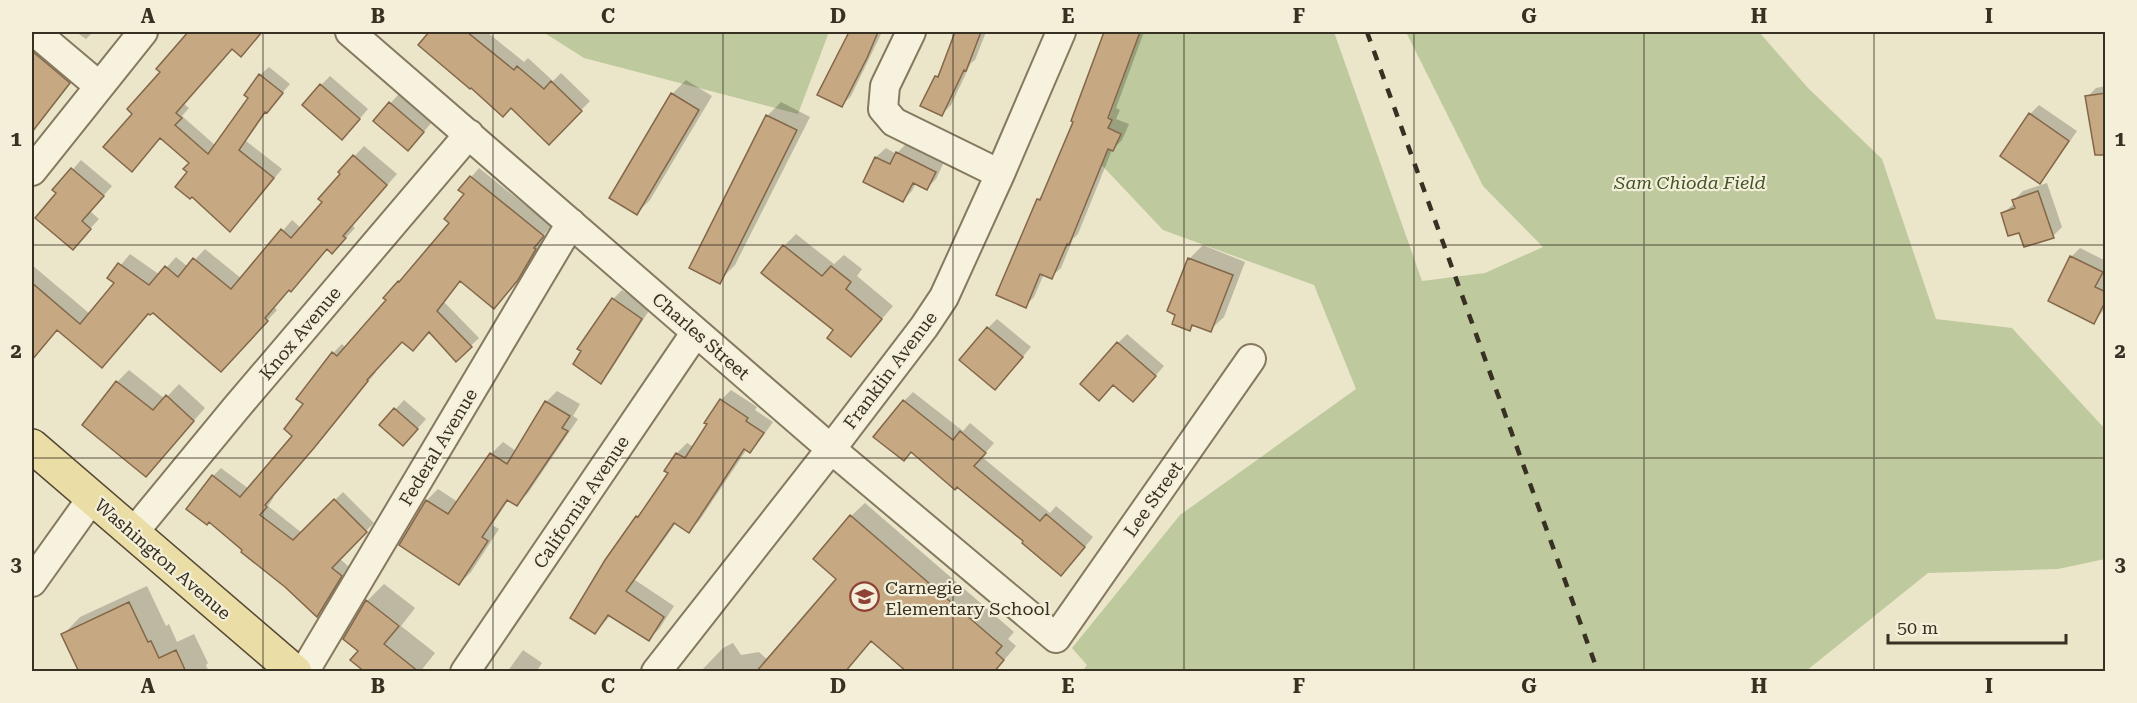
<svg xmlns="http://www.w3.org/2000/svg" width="2137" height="703" viewBox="0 0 2137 703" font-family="'Roboto Serif',serif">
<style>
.green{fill:#bec99e}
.shadow{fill:#0003}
.building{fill:#c6a883;stroke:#836748;stroke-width:1.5}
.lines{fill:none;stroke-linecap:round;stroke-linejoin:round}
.street-casing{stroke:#867960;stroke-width:32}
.primary-casing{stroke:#554733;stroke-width:36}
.street{stroke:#f6f2dd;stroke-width:28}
.primary{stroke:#eadea6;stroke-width:33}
.rail{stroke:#383022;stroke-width:4.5;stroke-dasharray:10 10;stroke-linecap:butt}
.grid{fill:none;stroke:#383022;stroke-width:1.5;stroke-opacity:0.55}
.labels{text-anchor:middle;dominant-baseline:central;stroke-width:4.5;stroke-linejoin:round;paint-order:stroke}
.park-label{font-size:18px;font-style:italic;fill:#43532a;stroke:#f3efd9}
.street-label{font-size:18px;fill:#383022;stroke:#f3efd9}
.poi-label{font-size:18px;fill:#383022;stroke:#f3efd9;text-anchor:start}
.neatline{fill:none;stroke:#383022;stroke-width:2}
.grid-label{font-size:20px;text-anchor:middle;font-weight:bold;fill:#383022}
</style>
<rect width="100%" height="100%" fill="#ebe6ca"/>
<path class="green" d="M543 32H829L798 114 584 58Z
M1140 32H1334L1422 281 1485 273 1543 247 1483 186 1406 32H1759L1808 88 1882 159 1936 319 2012 328 2105 429V559L2058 569 1928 573 1806 671 1082 672 1087 665 1072 648 1180 515 1356 389 1314 285 1163 230 1095 158Z"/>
<path class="shadow" d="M76 32H93L86 39Z
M191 32H262L249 46 232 48 184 104 189 108 182 116 216 146 250 98 260 75 269 67 290 84 267 111 246 141 282 169 238 222 189 172 191 163 161 137 140 162 134 113 162 72 158 68Z
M431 32H487L524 62 528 58 553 81 561 73 590 101 549 143 511 106 420 45Z
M849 32H882L851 96 842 105 845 41Z
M957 32H986L975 60 971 63 951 105 942 114 936 77 941 71Z
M1106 32H1144L1116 108 1120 110 1116 119 1129 124 1122 140 1112 150 1078 234 1073 239 1061 268 1051 277 1044 274 1034 297 1025 306 1038 199 1045 193 1075 121 1073 120Z
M40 41 78 73 34 127 32 126V49Z
M330 76 368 109 351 129 321 85Z
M686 80 712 96 650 200 637 213 672 94Z
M2106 86V125L2087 97 2096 88Z
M399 94 432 122 417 140 375 120Z
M781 102 810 117 735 265 721 279 767 116Z
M2039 105 2077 131 2048 173 2039 182 2030 114Z
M906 144 944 162 936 179 927 188 916 183 912 191 903 200 865 182 876 157 886 148 896 154Z
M364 146 397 174 352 225 355 228 342 242 332 252 327 248 289 289 274 307 277 310 231 360 152 311 149 312 102 366 57 329 32 360V265L90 314 116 283 110 278 130 254 160 275 176 257 188 267 205 249 242 279 292 220 302 229 324 202 342 174 340 172Z
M81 160 112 186 90 211 99 219 79 241 58 193 55 190Z
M479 168 551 226 541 239 544 240 526 270 502 299 461 280 444 302 479 338 456 360 429 331 402 340 374 370 376 372 323 438 273 496 274 497 268 506 302 533 343 492 374 523 339 558 349 567 326 607 317 615 244 550 213 476 221 468 249 489 295 435 305 404 298 399 333 353 342 344 346 348 388 300 399 282 452 223 466 194 460 190Z
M2047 183 2062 227 2053 236 2020 231 2002 214 2015 203 2014 200 2023 191Z
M796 234 834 264 844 255 862 269 857 276 893 306 851 355 784 246Z
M1203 245 1245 262 1224 317 1210 330 1194 324 1190 329 1189 259Z
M2080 248 2106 261V273L2103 278 2106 279V307L2094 322 2071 257Z
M622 290 650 309 609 373 600 382 613 299Z
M997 319 1031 347 1004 379 988 328Z
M1127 334 1164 366 1142 391 1118 343Z
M129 370 165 399 179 384 205 408 146 475 117 382Z
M731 390 757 407 755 410 773 422 760 440 750 451 747 449 699 521 689 531 676 523 635 580 674 606 659 629 648 640 611 615 595 633 637 517 648 506 670 473 666 470 677 453 687 443 694 447 721 400Z
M557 391 580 404 573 416 578 419 528 493 517 504 509 499 492 525 499 529 471 572 459 584 401 545 427 500 438 489 458 502 491 454 503 442 516 451 546 402Z
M913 392 963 431 970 423 994 443 982 457 1050 513 1056 506 1093 537 1070 565 1025 541 912 451 904 459V401Z
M404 400 426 419 412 435 381 425Z
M865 503 1014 632 1008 639 1016 646 994 672 872 640 845 672H700L723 648 733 643 741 655 759 652 768 660 838 579 851 516Z
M384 584 415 608 401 626 435 653 420 672H367L360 651 367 601Z
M147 586 166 626 169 624 177 642 194 634 208 663 206 665 209 672H80L63 635 80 617Z
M523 650 542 663 536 672H507Z"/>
<path class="building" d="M188 32H262L241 57 232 49 176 113 182 118 175 125 208 154 248 98 244 95 259 74 283 93 267 113 265 112 239 150 274 178 230 232 192 197 190 199 175 187 187 172 183 169 189 163 160 138 132 172 103 147 132 114 127 109 160 72 156 69Z
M429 32H467L514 70 517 66 544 89 551 81 582 111 549 145 511 108 503 117 471 88 470 89 418 45Z
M849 32H878L867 58 842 107 817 95Z
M955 32H981L966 71 964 70 942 116 920 106 935 76 938 77Z
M1104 32H1140L1108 118 1112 120 1108 128 1121 134 1113 151 1108 149 1069 245 1067 244 1052 279 1040 274 1026 308 996 295 1037 199 1040 200 1073 122 1071 121Z
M32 51 70 83 32 132Z
M320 84 360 119 342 140 302 105Z
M671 93 699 110 637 215 609 198Z
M2106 93V155H2095L2085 96Z
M389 102 424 132 408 151 373 121Z
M2029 113 2069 141 2040 184 2000 156Z
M766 115 797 130 720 284 689 268Z
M896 152 936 172 927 190 913 183 903 202 863 182 875 157 890 164Z
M353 155 387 185 343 236 346 238 332 254 327 249 291 292 289 290 265 318 268 321 221 372 153 313 150 315 148 314 102 368 57 330 32 360V283L80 324 114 283 107 278 118 263 149 285 165 266 178 277 193 258 231 289 281 229 291 238 322 202 318 199 340 174 338 172Z
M71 168 104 196 82 221 91 229 73 250 35 218 56 193 52 190Z
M470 176 544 236 534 248 536 249 518 280 494 309 460 281 437 311 472 347 456 362 429 332 413 351 402 342 367 380 368 381 314 448 265 505 267 507 260 515 293 540 334 499 367 532 332 568 342 576 317 617 285 587 241 552 242 550 209 522 207 525 186 509 212 475 240 497 292 436 284 429 303 404 296 399 332 352 337 356 386 300 383 298 398 281 399 282 449 223 444 219 464 194 458 190Z
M2038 191 2054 238 2024 247 2019 233 2008 236 2001 213 2015 208 2012 200Z
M783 245 822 276 831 266 851 282 846 289 882 319 851 357 827 338 833 330 761 273Z
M2070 256 2103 272 2095 287 2106 292V300L2094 324 2048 301Z
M1188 258 1233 275 1211 332 1192 325 1190 331 1172 324 1175 315 1167 311Z
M612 298 642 319 601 384 573 364 581 351 577 349Z
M987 327 1023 357 995 390 959 360Z
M1117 342 1156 376 1133 402 1113 385 1099 401 1080 384Z
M116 381 153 410 166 395 194 421 146 477 82 425Z
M720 399 748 418 746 421 764 433 750 453 744 449 689 533 674 523 626 591 664 617 649 641 608 615 595 634 570 618 605 560 636 516 638 517 668 473 664 471 676 453 685 458 707 424 704 423Z
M903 400 953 440 960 431 986 453 974 466 1040 521 1046 514 1085 547 1061 576 1022 543 1023 541 957 487 955 490 911 452 904 461 873 437Z
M545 401 570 416 562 428 568 431 517 506 507 500 482 537 488 541 459 585 399 545 426 500 448 514 490 453 507 464Z
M394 408 418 429 403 446 379 425Z
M850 515 1002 646 996 653 1004 660 994 672H907L871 641 845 672H756L836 579 813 559Z
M366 600 399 626 384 644 419 672H365L350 660 358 651 343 639Z
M129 602 148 642 151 641 159 658 176 650 186 672H79L61 634Z"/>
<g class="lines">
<defs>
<path id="street" d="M35 32 99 86
M350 32 831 449 1056 638 1251 359
M911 32 885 86 883 109 894 122 1000 174
M32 171 143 32
M133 533 236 408 469 134
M32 582 92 498
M304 672 571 223
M465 672 696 332
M656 672 831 449 924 327 944 297 1000 174 1061 32"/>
<path id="primary" d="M32 446 295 672"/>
</defs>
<use href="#street" class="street-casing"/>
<use href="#primary" class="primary-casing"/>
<use href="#street" class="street"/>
<use href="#primary" class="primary"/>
<path class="rail" d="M1367 32 1598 672"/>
</g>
<path class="grid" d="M263 32V672M493 32V672M723 32V672M953 32V672M1184 32V672M1414 32V672M1644 32V672M1874 32V672M32 245H2106M32 458H2106"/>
<defs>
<symbol id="school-ring" viewBox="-11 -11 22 22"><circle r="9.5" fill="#f3efd9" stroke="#904135" stroke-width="1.5"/><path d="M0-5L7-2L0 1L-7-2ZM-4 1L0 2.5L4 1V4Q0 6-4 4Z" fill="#904135"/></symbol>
</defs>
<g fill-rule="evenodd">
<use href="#school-ring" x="848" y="580" width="33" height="33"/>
</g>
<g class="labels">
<g class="park-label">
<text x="1690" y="182">Sam Chioda Field</text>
</g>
<g class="street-label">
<text transform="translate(300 333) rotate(-50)">Knox Avenue</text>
<text transform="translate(701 336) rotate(41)">Charles Street</text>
<text transform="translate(890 370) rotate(-53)">Franklin Avenue</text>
<text transform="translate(438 447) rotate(-59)">Federal Avenue</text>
<text transform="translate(1153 499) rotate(-55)">Lee Street</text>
<text transform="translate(581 502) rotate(-56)">California Avenue</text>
<text transform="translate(163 559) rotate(41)">Washington Avenue</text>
</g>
<g class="poi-label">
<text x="885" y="587">Carnegie<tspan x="885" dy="21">Elementary School</tspan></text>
</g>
</g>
<rect width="2137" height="703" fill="none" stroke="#f3efd9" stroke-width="66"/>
<path d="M1888 634v9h178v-9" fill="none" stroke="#383022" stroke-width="3"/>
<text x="1897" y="634" font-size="18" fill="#383022" stroke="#f3efd9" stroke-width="4.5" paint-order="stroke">50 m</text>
<rect x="33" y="33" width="2071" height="637" class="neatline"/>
<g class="grid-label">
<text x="148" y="23">A</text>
<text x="378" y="23">B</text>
<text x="608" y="23">C</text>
<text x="838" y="23">D</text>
<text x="1068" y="23">E</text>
<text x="1299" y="23">F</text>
<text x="1529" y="23">G</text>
<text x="1759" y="23">H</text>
<text x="1989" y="23">I</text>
<text x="16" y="146">1</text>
<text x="2120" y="146">1</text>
<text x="16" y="358">2</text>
<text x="2120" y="358">2</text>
<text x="16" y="571">3</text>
<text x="2120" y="571">3</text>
<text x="148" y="693">A</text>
<text x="378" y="693">B</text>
<text x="608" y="693">C</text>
<text x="838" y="693">D</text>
<text x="1068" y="693">E</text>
<text x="1299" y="693">F</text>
<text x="1529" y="693">G</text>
<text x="1759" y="693">H</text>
<text x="1989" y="693">I</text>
</g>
</svg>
